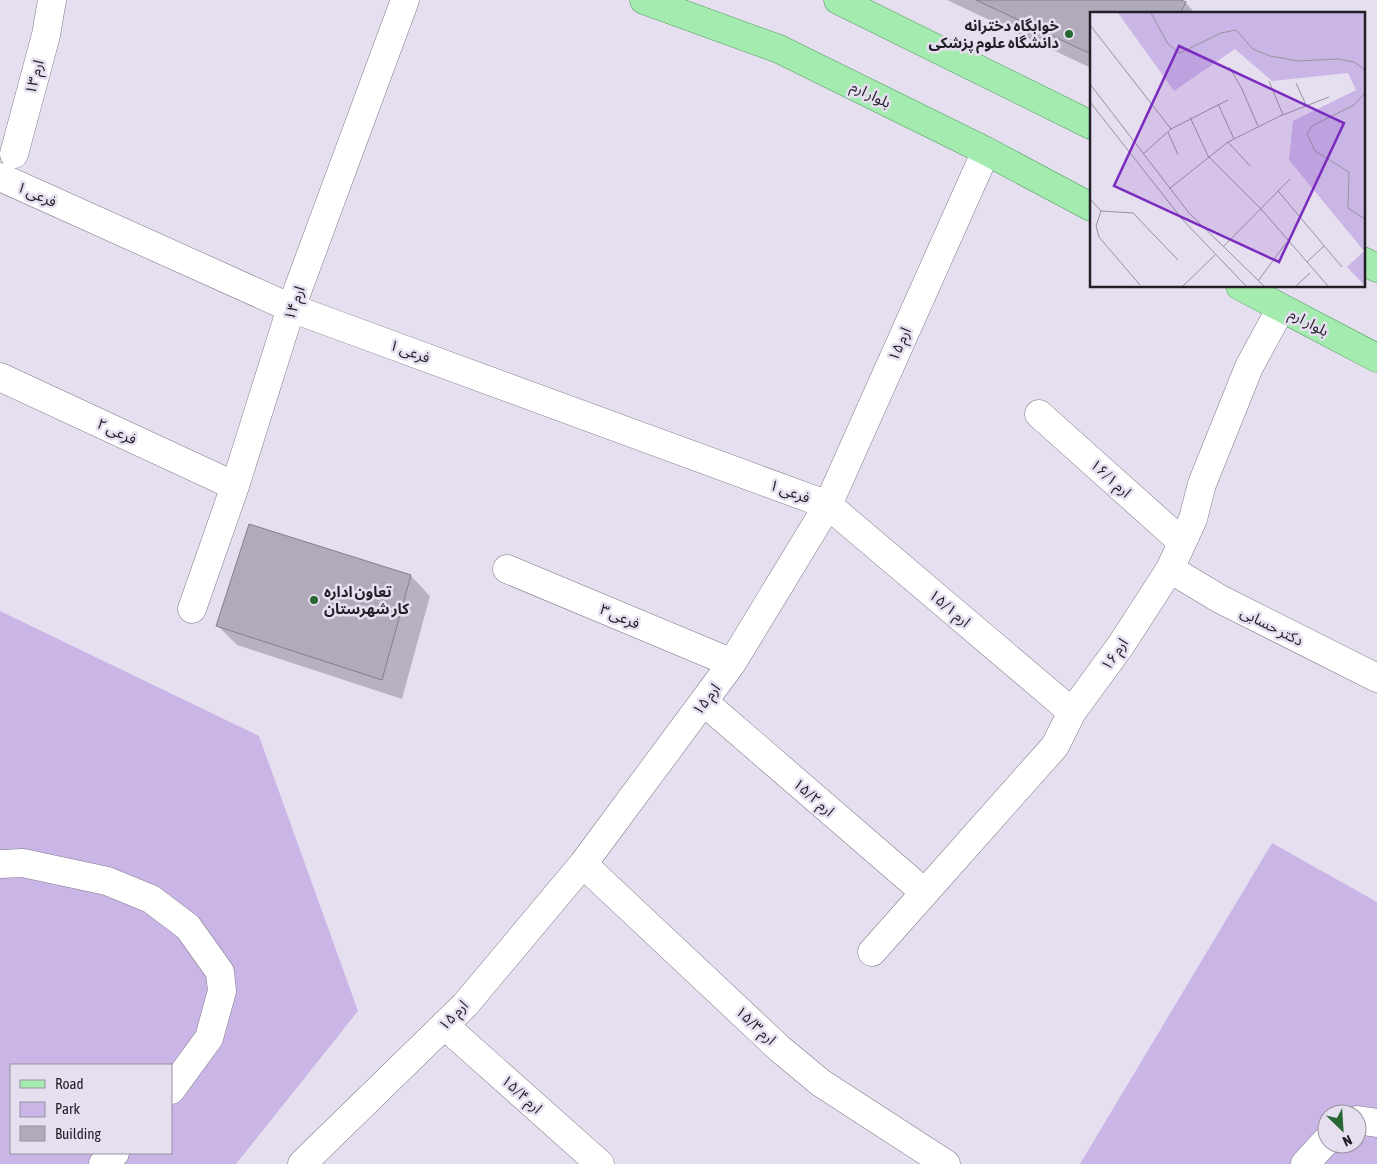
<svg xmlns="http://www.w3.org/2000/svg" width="1377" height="1164" viewBox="0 0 1377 1164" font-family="'Asap Condensed','Noto Sans Arabic',sans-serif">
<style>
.green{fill:#cab6e6;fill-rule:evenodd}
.shadow{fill:#0003}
.building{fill:#b1aabb;stroke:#847e8e}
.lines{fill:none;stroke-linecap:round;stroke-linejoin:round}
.minor-casing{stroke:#807a8a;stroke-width:29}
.major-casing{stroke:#509b5d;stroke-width:29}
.minor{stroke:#fff;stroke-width:28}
.major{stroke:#a4ebaf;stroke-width:28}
.poi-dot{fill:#276832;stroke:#e6dff0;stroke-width:2}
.labels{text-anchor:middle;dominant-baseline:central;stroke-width:5;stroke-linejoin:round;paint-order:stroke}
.poi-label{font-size:15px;font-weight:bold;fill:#221f26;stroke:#e6dff0;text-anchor:end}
.street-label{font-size:15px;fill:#221f26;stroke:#e6dff0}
.inset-road{fill:none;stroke:#98929f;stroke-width:1}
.view{fill:#7b2cbf;fill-opacity:0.15;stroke:#7b2cbf;stroke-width:2.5}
.inset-edge{fill:none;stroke:#221f26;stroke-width:2.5}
</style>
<rect width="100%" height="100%" fill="#e6dff0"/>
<path class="green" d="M0 611 259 736 358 1011 236 1164H0ZM11 1065H171V1153H11Z
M1272 843 1377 902V1164H1080ZM1327 1114H1357V1144H1327Z"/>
<path class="shadow" d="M947 0H1178L1186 3 1196 14H1091V68Z
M411 576 430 596 402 699 237 645 217 625Z"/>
<path class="building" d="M976 0H1181L1186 2 1180 14H1091V54Z
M249 524 411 575 382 680 216 626Z"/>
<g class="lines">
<defs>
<path id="minor" d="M14 154 46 35 52 0
M0 177 291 308 828 505 1072 712
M0 377 235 486
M1039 414 1182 542
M507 569 732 663
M1170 569 1220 599 1377 678
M192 609 235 486 291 308 405 0
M704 702 924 892
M0 864 23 863 107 881 151 899 188 927 220 972 222 991 209 1038 171 1090
M583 864 780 1049 821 1083 946 1164
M872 952 1055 746 1072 712 1121 645 1170 569 1193 519 1202 484 1249 367 1281 308
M444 1025 600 1164
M1357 1120 1377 1123
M103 1164 115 1153
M302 1164 465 1005 583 864 732 663 828 505 986 151
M1305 1164 1327 1140"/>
<path id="major" d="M644 0 779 49 986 151 1091 207
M838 0 1091 125
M1363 261 1377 268
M1240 286 1377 358"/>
</defs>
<use href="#minor" class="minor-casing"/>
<use href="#major" class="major-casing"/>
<use href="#minor" class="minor"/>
<use href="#major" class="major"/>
</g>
<g class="poi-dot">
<circle cx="1069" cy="34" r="5"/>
<circle cx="314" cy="600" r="5"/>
</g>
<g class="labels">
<g class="poi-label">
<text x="1059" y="25">خوابگاه دخترانه<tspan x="1059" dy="17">دانشگاه علوم پزشکی</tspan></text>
<text x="324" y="591" text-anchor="start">تعاون اداره<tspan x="324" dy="17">کار شهرستان</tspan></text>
</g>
<g class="street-label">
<text transform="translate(34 77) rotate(-75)">ارم ۱۳</text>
<text transform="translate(871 94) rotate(26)">بلوار ارم</text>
<text transform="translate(37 194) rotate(24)">فرعی ۱</text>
<text transform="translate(294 303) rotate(-71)">ارم ۱۴</text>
<text transform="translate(1309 322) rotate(28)">بلوار ارم</text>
<text transform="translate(899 344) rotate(-66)">ارم ۱۵</text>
<text transform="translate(410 351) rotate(20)">فرعی ۱</text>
<text transform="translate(117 431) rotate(25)">فرعی ۲</text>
<text transform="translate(1111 478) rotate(42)">ارم ۱۶/۱</text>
<text transform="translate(790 491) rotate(20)">فرعی ۱</text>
<text transform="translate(950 608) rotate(40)">ارم ۱۵/۱</text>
<text transform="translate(620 616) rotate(23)">فرعی ۳</text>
<text transform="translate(1272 626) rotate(27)">دکتر حسابی</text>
<text transform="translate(1114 654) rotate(-55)">ارم ۱۶</text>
<text transform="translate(706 699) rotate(-53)">ارم ۱۵</text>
<text transform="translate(814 797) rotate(41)">ارم ۱۵/۲</text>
<text transform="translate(453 1015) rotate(-46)">ارم ۱۵</text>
<text transform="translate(756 1025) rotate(43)">ارم ۱۵/۳</text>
<text transform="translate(522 1094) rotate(42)">ارم ۱۵/۴</text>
</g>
</g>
<g transform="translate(1090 12)">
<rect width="275" height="275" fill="#e6dff0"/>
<path d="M28 1H275V274L257 255 274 239 199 148 203 109 266 78 258 61 182 69 145 37 84 79Z" fill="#cab6e6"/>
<path class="inset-road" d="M61 1 78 32 90 41 131 21 146 18 163 37 180 44 208 49 248 47 264 50 275 58M0 13 81 117M139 55 151 75 168 114M179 69 193 103M206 71 217 95M0 72 99 201 174 274M275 81 264 93 222 114 217 122 225 139 259 160 258 196 275 207M0 90 92 207 156 274M128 92 144 127M100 105 118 144 171 197 238 274M78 120 88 143M138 130 160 154M53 142 81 117 138 88M79 177 138 130 190 104 239 85M188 179 252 255M0 187 11 199M11 199 43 201 88 248M11 199 6 214 9 225 50 273M133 235 200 167M217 250 234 234M168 269 196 231M93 274 125 243M206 274 220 261"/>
<path class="view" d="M89 34 254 111 189 250 24 174Z"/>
<rect width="275" height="275" class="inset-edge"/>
</g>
<rect x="10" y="1064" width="162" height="90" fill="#e6dff0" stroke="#98929f"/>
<rect x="20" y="1080" width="25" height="8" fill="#a4ebaf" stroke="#98929f"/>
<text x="55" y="1089" font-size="15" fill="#221f26">Road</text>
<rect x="20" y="1102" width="25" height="15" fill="#cab6e6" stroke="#98929f"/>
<text x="55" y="1114" font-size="15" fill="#221f26">Park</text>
<rect x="20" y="1126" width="25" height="15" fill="#b1aabb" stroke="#98929f"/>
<text x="55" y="1139" font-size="15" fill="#221f26">Building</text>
<g transform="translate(1342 1129) rotate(155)"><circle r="24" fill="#e6dff0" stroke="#98929f"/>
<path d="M0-4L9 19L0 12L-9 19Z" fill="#276832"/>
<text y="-8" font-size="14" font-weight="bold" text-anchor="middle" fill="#221f26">N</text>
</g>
</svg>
